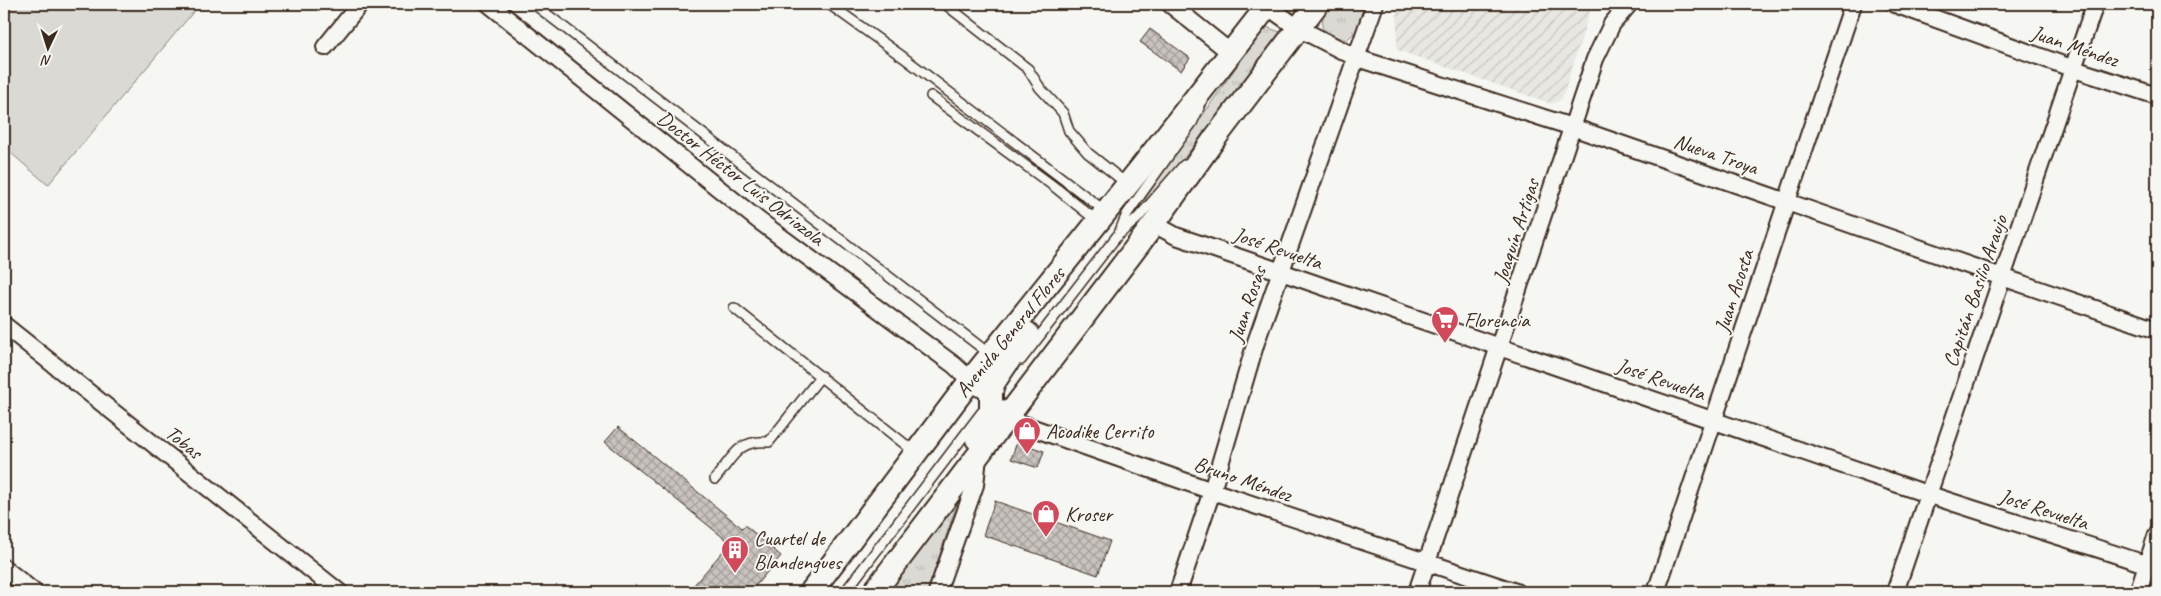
<svg xmlns="http://www.w3.org/2000/svg" width="2161" height="596" viewBox="0 0 2161 596" font-family="Caveat,sans-serif">
<style>
.industrial{fill:url(#industrial-furrows)}
.grass{fill:url(#grass-tufts);stroke:#8a8278}
.park{fill:#dad9d3;stroke:#8a8278}
.building{fill:url(#building-cross-hatch);stroke:#3b2a1e}
.lines{fill:none;stroke-linecap:round;stroke-linejoin:round}
.service-casing{stroke:#3b2a1e;stroke-width:12}
.minor-casing{stroke:#3b2a1e;stroke-width:20}
.secondary-casing{stroke:#3b2a1e;stroke-width:26}
.service{stroke:#f6f6f2;stroke-width:9}
.minor{stroke:#f6f6f2;stroke-width:16}
.secondary{stroke:#f6f6f2;stroke-width:22}
.labels{text-anchor:middle;dominant-baseline:central;stroke-width:4;stroke-linejoin:round;paint-order:stroke}
.street-label{font-size:21px;fill:#3b2a1e;stroke:#f6f6f2}
.poi-label{font-size:21px;fill:#3b2a1e;stroke:#f6f6f2;text-anchor:start}
</style>
<defs>
<pattern id="industrial-furrows" width="10" height="10" patternUnits="userSpaceOnUse" patternTransform="scale(1.25)"><rect width="10" height="10" fill="#e8e7e2"/><path d="M-1 1l2-2M0 10L10 0M9 11l2-2" fill="none" stroke="#c8c6c1"/></pattern>
<pattern id="grass-tufts" width="24" height="20" patternUnits="userSpaceOnUse" patternTransform="scale(1.25)"><rect width="24" height="20" fill="#dad9d3"/><path d="M3 7l-1-3M5 7V3M7 7l1-3M15 17l-1-3M17 17v-4M19 17l1-3" fill="none" stroke="#bcbab5"/></pattern>
<pattern id="building-cross-hatch" width="8" height="8" patternUnits="userSpaceOnUse" patternTransform="scale(1.25)"><rect width="8" height="8" fill="#c8c3be"/><path d="M0 0l8 8M0 8l8-8" fill="none" stroke="#a49f9a"/></pattern>
</defs>
<rect width="100%" height="100%" fill="#f6f6f2"/>
<filter id="ink" filterUnits="userSpaceOnUse"><feTurbulence type="fractalNoise" baseFrequency=".02" numOctaves="2"/><feDisplacementMap in="SourceGraphic" scale="10" xChannelSelector="R" yChannelSelector="G"/><feConvolveMatrix kernelMatrix="1 2 1 2 8 2 1 2 1" color-interpolation-filters="sRGB"/></filter>
<g filter="url(#ink)">
<path class="industrial" d="M1400 4H1579L1591 8 1562 99 1552 104 1397 50V13Z"/>
<path class="grass" d="M1282 4H1303L1294 15 1285 13 1279 7Z
M1333 4H1367L1356 32 1346 40 1328 35 1322 27 1323 15Z
M1266 27 1280 32 1199 140 1146 202 1145 199 1263 28Z
M959 498 927 592H884Z"/>
<path class="park" d="M7 4H200L48 185 4 147V7Z"/>
<path class="building" d="M1150 29 1190 58 1181 71 1140 42Z
M618 427 742 528 745 525 781 556 750 592H688L730 543 605 442Z
M1017 442 1044 451 1038 468 1011 459Z
M995 501 1110 541 1098 575 983 535Z"/>
<g class="lines">
<defs>
<path id="service" d="M829 4 903 57 1105 211
M945 4 1028 69 1040 88 1063 113 1069 131 1088 153 1127 184
M539 8 991 355
M931 96 1056 188 1097 221
M1119 233 1127 214 1192 123 1199 108
M734 308 916 453
M1021 360 1117 236 1137 219 1184 165
M715 479C733 457 738 439 769 442L821 376
M845 592 982 412"/>
<path id="minor" d="M489 4 758 220 954 365 979 388
M1170 4 1231 53
M1895 4 2074 69 2157 96
M1267 6 1298 28 1357 58 1572 127 2002 277 2157 330
M325 47 360 4
M1154 224 1176 236C1426 320 1675 407 1924 493 2002 519 2080 542 2157 568
M4 325 339 592
M1001 408 1019 423 1212 491 1516 592
M4 568 34 592
M937 592 975 485 978 457
M1178 592 1212 491 1256 342 1375 4
M1417 592 1595 59 1612 24 1629 4
M1656 592 1853 4
M1895 592 2095 4
M2138 592 2157 534"/>
<path id="secondary" d="M977 439 991 416V392L994 382 1027 333
M811 592 970 381 1141 168 1269 4
M874 592 1154 224 1215 138 1317 4"/>
</defs>
<use href="#service" class="service-casing"/>
<use href="#minor" class="minor-casing"/>
<use href="#secondary" class="secondary-casing"/>
<use href="#service" class="service"/>
<use href="#minor" class="minor"/>
<use href="#secondary" class="secondary"/>
</g>
</g>
<defs>
<symbol id="supermarket-pin" viewBox="-11 -11 22 30"><path d="M0 17L-7.5 6A9.5 9.5 0 1 1 7.5 6Z" fill="#d1495b" stroke="#f6f6f2"/><path d="M-6-5.5h2.5l.6 2H6L4.5 2H-2.5L-4.4-4H-6ZM-1.5 3.2a1.3 1.3 0 1 0 .1 0ZM3 3.2a1.3 1.3 0 1 0 .1 0Z" fill="#fff"/></symbol>
<symbol id="shop-pin" viewBox="-11 -11 22 30"><path d="M0 17L-7.5 6A9.5 9.5 0 1 1 7.5 6Z" fill="#d1495b" stroke="#f6f6f2"/><path d="M-5-2.5h2.3a2.7 3.5 0 0 1 5.4 0H5L5.5 6h-11ZM-1.5-2.5h3a1.5 2.3 0 0 0-3 0Z" fill="#fff"/></symbol>
<symbol id="building-pin" viewBox="-11 -11 22 30"><path d="M0 17L-7.5 6A9.5 9.5 0 1 1 7.5 6Z" fill="#d1495b" stroke="#f6f6f2"/><path d="M-4-6H4V6H1V3H-1V6H-4ZM-2.5-4.3h1.7v1.8h-1.7ZM.8-4.3h1.7v1.8H.8ZM-2.5-1h1.7V.8h-1.7ZM.8-1h1.7V.8H.8Z" fill="#fff"/></symbol>
</defs>
<g fill-rule="evenodd">
<use href="#supermarket-pin" x="1429" y="304" width="32" height="43"/>
<use href="#shop-pin" x="1011" y="415" width="32" height="43"/>
<use href="#shop-pin" x="1030" y="498" width="32" height="43"/>
<use href="#building-pin" x="719" y="534" width="32" height="43"/>
</g>
<g class="labels">
<g class="street-label">
<text transform="translate(2075 46) rotate(19)">Juan Méndez</text>
<text transform="translate(1716 154) rotate(19)">Nueva Troya</text>
<text transform="translate(741 178) rotate(38)">Doctor Héctor Luis Odriozola</text>
<text transform="translate(1516 231) rotate(-72)">Joaquín Artigas</text>
<text transform="translate(1278 248) rotate(19)">José Revuelta</text>
<text transform="translate(1734 291) rotate(-72)">Juan Acosta</text>
<text transform="translate(1975 291) rotate(-71)">Capitán Basilio Araujo</text>
<text transform="translate(1247 304) rotate(-71)">Juan Rosas</text>
<text transform="translate(1010 332) rotate(-51)">Avenida General Flores</text>
<text transform="translate(1661 379) rotate(19)">José Revuelta</text>
<text transform="translate(184 442) rotate(39)">Tobas</text>
<text transform="translate(1243 479) rotate(19)">Bruno Méndez</text>
<text transform="translate(2044 509) rotate(18)">José Revuelta</text>
</g>
<g class="poi-label">
<text x="1464" y="320">Florencia</text>
<text x="1046" y="431">Acodike Cerrito</text>
<text x="1065" y="514">Kroser</text>
<text x="754" y="538">Cuartel de<tspan x="754" dy="24">Blandengues</tspan></text>
</g>
</g>
<rect width="2161" height="596" fill="none" stroke="#f6f6f2" stroke-width="20"/>
<rect x="10" y="10" width="2141" height="576" fill="none" stroke="#3b2a1e" stroke-width="2" filter="url(#ink)"/>
<g transform="translate(48 48) rotate(184)" stroke="#f6f6f2" stroke-width="4" paint-order="stroke">
<path d="M0-4L9 19L0 12L-9 19Z" fill="#3b2a1e"/>
<text y="-8" font-size="14" font-weight="bold" text-anchor="middle" fill="#3b2a1e">N</text>
</g>
</svg>
